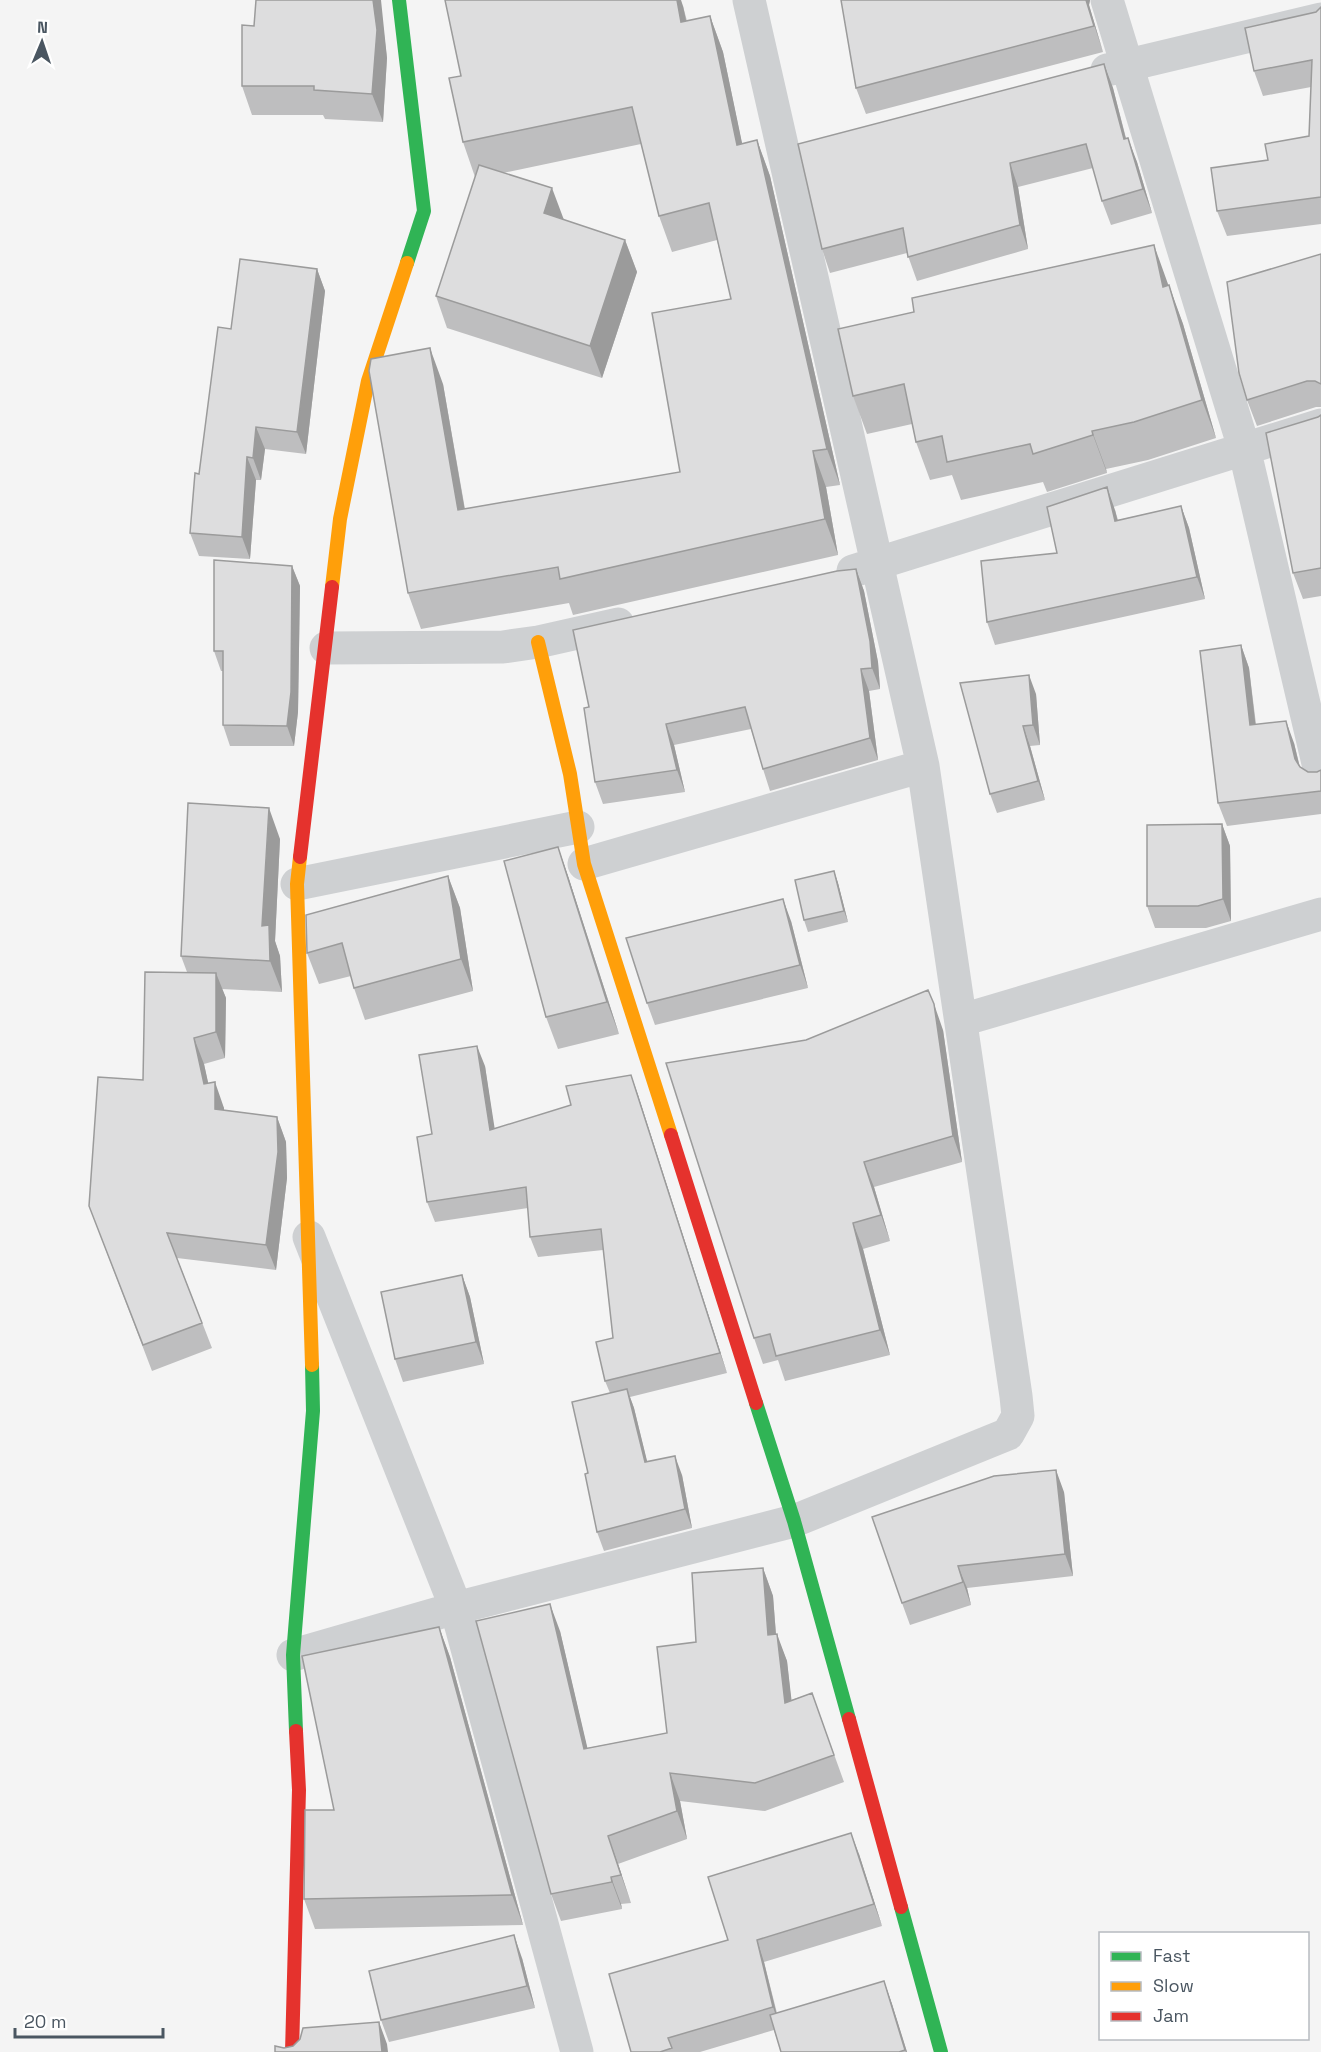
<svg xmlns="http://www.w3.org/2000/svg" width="1321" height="2052" viewBox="0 0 1321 2052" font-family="'Space Grotesk',sans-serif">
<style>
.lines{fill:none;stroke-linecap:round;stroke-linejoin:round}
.street{stroke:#ced0d2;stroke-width:33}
.fast{stroke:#30b455;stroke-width:14}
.slow{stroke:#ff9f0a;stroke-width:14}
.jam{stroke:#e5322d;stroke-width:14}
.wall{fill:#bebebf}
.shaded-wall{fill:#9b9b9b}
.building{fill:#ddddde;stroke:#9b9b9b;stroke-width:1.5}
</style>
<rect width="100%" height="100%" fill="#f4f4f4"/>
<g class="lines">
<path class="street" d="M1107 0 1244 448 1321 776
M1107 70 1321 19
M853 571 1321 425
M326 648 503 647 538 642 618 624
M584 864 923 766 749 0
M297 884 578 827
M962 1020 1321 914
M309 1237 456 1608 577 2052
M293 1655 456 1608 794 1521 1008 1434 1018 1416 1016 1396 923 766"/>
<path class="fast" d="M399 0 424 211 407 263
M756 1403 794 1521 849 1719
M296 1731 293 1655 313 1411 312 1365
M901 1907 941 2052"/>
<path class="slow" d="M332 587 340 519 368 381 407 263
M538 642 570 774 584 864 671 1135
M300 857 297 884 312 1365"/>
<path class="jam" d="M300 857 332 587
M671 1135 756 1403
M849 1719 901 1907
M292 2052 299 1790 296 1731"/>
</g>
<path class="wall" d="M841 0H1090L1089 5 1103 52 866 114 856 88Z
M380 2 387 58 383 122 325 119 323 115H252L242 86 254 26Z
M683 6 687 21 710 16 723 52 742 144 757 140 770 176 840 485 826 487 838 555 573 615 569 603 421 629 408 593 443 384 465 509 680 472 731 299 717 240 672 252 659 216 641 144 503 173 564 220 625 240 637 272 602 378 447 328 436 296 475 177 463 142 461 76Z
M1321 7V224L1227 236 1217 211 1268 160 1309 136 1311 87 1263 96 1254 71Z
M1104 64 1113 88 1126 138 1137 162 1152 213 1111 225 1102 201 1093 168 1018 187 1028 249 917 281 907 253 830 273 822 249Z
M1321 254V407H1316L1257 426 1247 400Z
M317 269 325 291 306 454 265 449 261 480H256L250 559 199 556 190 533 199 474 231 329Z
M1168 285 1183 324 1216 438 1148 460 1106 469 1107 473 1047 492 1043 482 961 500 952 475 930 480 916 442 912 424 867 434 853 396Z
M1321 415V596L1303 599 1293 573 1318 417Z
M1181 506 1189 528 1205 599 995 645 987 622 1057 553 1115 510 1118 520Z
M292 566 300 586 298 712 294 746H230L223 725V671H221L214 651Z
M856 569 864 591 878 662 880 689 869 691 878 760 770 791 763 769 751 729 674 745 685 792 603 804 595 782 589 707Z
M1241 645 1249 668 1256 724 1294 743 1300 767 1308 772H1317L1321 770V814L1227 826 1218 803Z
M1036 694 1040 745 1030 746 1045 800 997 813 990 794Z
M1222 824 1230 846 1231 921 1206 928H1155L1147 906Z
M280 839 275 941 280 956 282 992 222 989 226 998 225 1058 204 1064 208 1083 224 1108V1110L277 1117 286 1142 287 1178 276 1270 177 1258 212 1348 152 1371 89 1206 143 1080 187 972 181 956Z
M558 847 569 879 619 1034 558 1049 546 1017Z
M834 871 838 883 848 922 808 932 804 920Z
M448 876 460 908 473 991 365 1020 354 988 351 976 319 984 307 953Z
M791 921 808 988 655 1025 647 1003Z
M943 1030 962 1162 874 1187 890 1241 863 1249 890 1355 785 1381 778 1360 763 1364 754 1338Z
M485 1066 494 1129 571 1105 631 1075 638 1095 727 1373 630 1397 634 1408 647 1462 682 1475 692 1528 604 1551 597 1532 588 1473 610 1393 605 1381 613 1338 603 1250 538 1257 530 1237 528 1208 435 1222 427 1202 432 1134Z
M462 1275 470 1297 484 1364 403 1382 395 1359Z
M1064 1492 1073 1576 967 1588 971 1605 910 1625 902 1603Z
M763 1568 773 1596 776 1634 787 1661 791 1700 812 1693 844 1782 765 1811 680 1801 687 1839 618 1864 631 1903 621 1904 622 1909 561 1921 551 1894 560 1631 587 1748 667 1733 696 1642Z
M439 1627 450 1657 523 1925 315 1929 304 1899 334 1810Z
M859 1854 882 1926 764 1962 777 2013 884 1981 892 2004 907 2052H781L774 2030 700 2052H631L728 1940Z
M522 1958 535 2008 389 2042 381 2020Z"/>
<path class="shaded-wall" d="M373 0H381L387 58 383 122 372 94Z
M677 0H681L683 6 694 58 681 22Z
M1086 0H1090L1089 5 1103 52Z
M710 16 723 52 750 181 737 145Z
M1104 64 1113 88 1132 163 1124 139Z
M1128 138 1137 162 1152 213 1143 189Z
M757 140 770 176 840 485 827 449Z
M1010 163 1018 187 1028 249 1020 225Z
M552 188 564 220 544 213Z
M625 240 637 272 602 378 590 346Z
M1154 245 1168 284 1177 325 1163 287Z
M317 269 325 291 306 454 297 432Z
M1169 285 1183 324 1216 438 1202 400Z
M430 348 443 384 471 546 458 510Z
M256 427 265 449 261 480 253 458Z
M1092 431 1106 469 1107 473 1093 435Z
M813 451 826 487 838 555 825 519Z
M247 457 256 480 250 559 242 537Z
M1107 487 1115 510 1123 543 1115 521Z
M1181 506 1189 528 1205 599 1197 577Z
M292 566 300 586 298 712 294 746 287 726Z
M856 569 864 591 878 662 880 689 872 668Z
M1241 645 1249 668 1258 747 1250 725Z
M861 669 869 691 878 760 870 738Z
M1029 675 1036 694 1040 745 1033 725Z
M1286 721 1294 743 1303 781 1295 759Z
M666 724 674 745 685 792 677 770Z
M1023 726 1030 746 1045 800 1038 781Z
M269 808 280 839 275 941 280 956 282 992 270 961 262 926Z
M1222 824 1230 846 1231 921 1223 899Z
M558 847 569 879 619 1034 607 1002Z
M834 871 838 883 848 922 844 911Z
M448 876 460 908 473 991 461 959Z
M783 899 791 921 808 988 800 965Z
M216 973 226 998 225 1058 216 1032Z
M934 1004 943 1030 962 1162 953 1136Z
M194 1038 204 1064 214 1109 204 1084Z
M477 1046 485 1066 498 1150 490 1130Z
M631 1075 638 1095 727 1373 720 1353Z
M215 1082 224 1108V1135L215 1109Z
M277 1117 286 1142 287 1178 276 1270 266 1245Z
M864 1162 874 1187 890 1241 881 1215Z
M853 1223 863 1249 890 1355 880 1330Z
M462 1275 470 1297 484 1364 476 1342Z
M627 1389 634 1408 652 1481 645 1462Z
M675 1456 682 1475 692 1528 685 1509Z
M1056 1470 1064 1492 1073 1576 1065 1554Z
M958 1566 967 1588 971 1605 963 1582Z
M763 1568 773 1596 778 1662 768 1635Z
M550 1604 560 1631 594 1776 584 1749Z
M439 1627 450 1657 523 1925 512 1895Z
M777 1634 787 1661 795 1730 785 1703Z
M670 1773 680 1801 687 1839 677 1811Z
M851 1833 859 1854 882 1926 874 1904Z
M608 1836 618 1864 631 1903 621 1875Z
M611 1877 621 1904 622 1909 612 1882Z
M514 1935 522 1958 535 2008 527 1986Z
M757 1940 764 1962 780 2028 773 2007Z
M884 1981 892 2004 907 2052H906L905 2050Z
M379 2022 387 2044 388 2052H382Z"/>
<path class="building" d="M256 0H373L377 30 372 94 314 90V86H242V25L254 26Z
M445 0H677L681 22 710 16 737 145 757 140 827 449 813 451 825 519 560 579 558 567 408 593 369 371 371 359 430 348 458 510 680 472 652 313 731 299 709 203 659 216 632 107 463 142 449 78 461 76Z
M841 0H1086L1094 26 856 88Z
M1321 7V197L1217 211 1211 168 1268 160 1265 144 1309 136 1312 60 1254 71 1245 28 1316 12Z
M1104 64 1124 139 1128 138 1143 189 1102 201 1086 144 1010 163 1020 225 908 257 903 228 822 249 798 144Z
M479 165 552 188 544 213 625 240 590 346 436 296Z
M1154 245 1163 287 1169 285 1202 400 1134 422 1092 431 1093 435 1033 454 1030 444 947 462 942 436 916 442 904 384 853 396 838 329 914 312 912 298Z
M1321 254V384L1315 381H1307L1247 400 1239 373 1227 282Z
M240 259 317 269 297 432 256 427 253 458 247 457 242 537 190 533 195 473 199 474 218 327 231 329Z
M1321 415V568L1293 573 1266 433 1318 417Z
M1107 487 1115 521 1181 506 1197 577 987 622 981 561 1057 553 1047 507Z
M214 560 292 566 291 692 287 726 223 725V651H214Z
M856 569 870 641 872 668 861 669 870 738 763 769 745 707 666 724 677 770 595 782 584 708 589 707 573 630 837 571Z
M1241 645 1250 725 1286 721 1295 759 1300 767 1308 772H1317L1321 770V791L1218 803 1200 651Z
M1029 675 1033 725 1023 726 1038 781 990 794 960 683Z
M188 803 269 808 262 926 269 925 270 961 181 956Z
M1222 824 1223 899 1198 906H1147V825Z
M558 847 607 1002 546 1017 504 861Z
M834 871 844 911 804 920 795 880Z
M448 876 461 959 354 988 342 943 307 953 306 915Z
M783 899 800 965 647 1003 626 938Z
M145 972 216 973V1032L194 1038 204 1084 215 1082V1109L277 1117 278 1152 266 1245 167 1233 202 1323 143 1345 89 1206 98 1077 143 1080Z
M928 990 934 1004 953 1136 864 1162 881 1215 853 1223 880 1330 776 1356 770 1334 754 1338 666 1063 806 1040Z
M477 1046 490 1130 571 1105 566 1086 631 1075 720 1353 605 1381 596 1342 613 1338 601 1229 530 1237 526 1187 427 1202 417 1137 432 1134 419 1055Z
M462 1275 476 1342 395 1359 381 1292Z
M627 1389 645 1462 675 1456 685 1509 597 1532 585 1474 588 1473 572 1402Z
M1056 1470 1065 1554 958 1566 963 1582 902 1603 872 1517 994 1476Z
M763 1568 768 1635 777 1634 785 1703 812 1693 834 1755 755 1783 670 1773 677 1811 608 1836 621 1875 611 1877 612 1882 551 1894 476 1621 550 1604 584 1749 667 1733 657 1647 696 1642 692 1573Z
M439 1627 512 1895 304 1899 305 1810H334L302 1656Z
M851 1833 874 1904 757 1940 773 2007 668 2038 672 2048 660 2052H631L609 1974 728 1940 708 1877Z
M514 1935 527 1986 381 2020 369 1971Z
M884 1981 905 2050 899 2052H781L770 2015Z
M379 2022 382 2052H275V2046L284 2048 293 2046 300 2039 303 2028Z"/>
<rect x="1099" y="1932" width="210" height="108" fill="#ffffff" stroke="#b7bbc0" stroke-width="1.5"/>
<rect x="1111" y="1952" width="30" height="9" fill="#30b455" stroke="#b7bbc0" stroke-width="1.5"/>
<text x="1153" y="1962" font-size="18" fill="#4a5661">Fast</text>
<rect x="1111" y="1982" width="30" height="9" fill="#ff9f0a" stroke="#b7bbc0" stroke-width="1.5"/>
<text x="1153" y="1992" font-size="18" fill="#4a5661">Slow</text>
<rect x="1111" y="2012" width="30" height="9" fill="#e5322d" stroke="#b7bbc0" stroke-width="1.5"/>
<text x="1153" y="2022" font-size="18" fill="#4a5661">Jam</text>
<g transform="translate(42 42) rotate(2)" stroke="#ffffff" stroke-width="4.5" paint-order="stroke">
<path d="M0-4.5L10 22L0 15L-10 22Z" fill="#4a5661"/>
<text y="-9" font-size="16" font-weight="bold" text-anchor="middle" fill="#4a5661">N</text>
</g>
<path d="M15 2028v9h148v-9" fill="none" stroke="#4a5661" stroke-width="3"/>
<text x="24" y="2028" font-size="18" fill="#4a5661" stroke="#ffffff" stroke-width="4.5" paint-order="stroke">20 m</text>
</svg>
